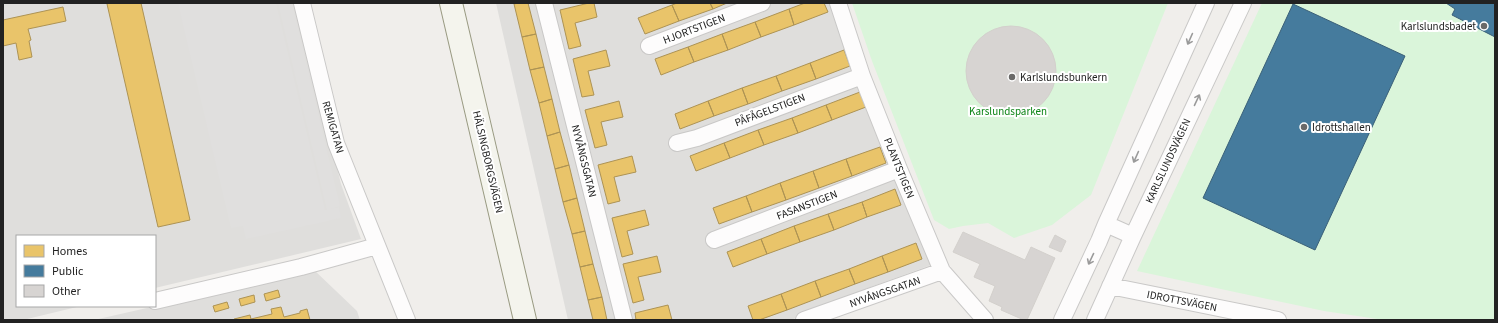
<svg xmlns="http://www.w3.org/2000/svg" width="1498" height="323" viewBox="0 0 1498 323" font-family="'Source Sans 3',sans-serif">
<style>
.residential{fill:#dfdedc}
.park{fill:#daf5da}
.parking{fill:#e0dfde}
.homes{fill:#e9c46a;stroke:#ad9354}
.public{fill:#457b9d;stroke:#3a6078}
.building{fill:#d7d4d2;stroke:#d3d0cc}
.lines{fill:none;stroke-linecap:round;stroke-linejoin:round}
.minor-casing{stroke:#c9c8c7;stroke-width:18}
.secondary-casing{stroke:#999a82;stroke-width:24}
.minor{stroke:#fdfcfc;stroke-width:16}
.secondary{stroke:#f4f4ed;stroke-width:22}
.oneway{stroke:#9a9a9a}
.poi-dot{fill:#6a6968;stroke:#fff;stroke-width:1.5}
.labels{text-anchor:middle;dominant-baseline:central;stroke-width:4;stroke-linejoin:round;paint-order:stroke}
.poi-label{font-size:11px;fill:#222;stroke:#fff;text-anchor:start}
.street-label{font-size:11px;fill:#222;stroke:#fff}
.park-label{font-size:11px;fill:#0c8416;stroke:#fff}
</style>
<rect width="100%" height="100%" fill="#f0eeeb"/>
<path class="residential" d="M3 3H296L341 184 361 239 155 288V236H17V306H81L23 320H3Z
M496 3H836L931 265 873 286 791 320H568Z
M314 270 357 311 360 320H94Z"/>
<path class="park" d="M852 3H1168L1091 195 1052 225 1014 238 988 223 963 226 949 229 934 220 872 61Z
M1262 3H1495V320H1384L1324 311 1137 271Z"/>
<path class="parking" d="M178 3H276L325 210H327L278 3H292L340 206 330 209 339 207 341 218 246 239 243 226 231 228Z"/>
<path class="homes" d="M110 3H141L190 220 158 227 107 4Z
M518 3H528L536 34 522 37 514 4Z
M589 3H594L597 17 575 23 581 46 569 49 560 10Z
M677 3H710L713 9 679 21 672 5Z
M710 3H727L713 9Z
M805 3H824L828 12 794 25 789 9Z
M672 5 679 21 645 34 638 18Z
M63 7 66 21 28 29 31 40 29 41 32 57 19 60 16 43 3 46V20Z
M789 9 794 25 761 37 755 22Z
M755 22 761 37 728 50 722 34Z
M536 34 544 67 530 70 522 37Z
M722 34 728 50 694 62 688 47Z
M688 47 694 62 661 75 655 59Z
M606 50 610 66 588 71 594 95 582 97 573 59Z
M844 50 850 66 816 79 810 63Z
M810 63 816 79 782 91 776 76Z
M544 67 552 99 539 103 530 70Z
M776 76 782 91 748 104 742 88Z
M742 88 748 104 714 116 708 101Z
M860 92 866 107 832 120 826 105Z
M552 99 560 132 547 136 539 103Z
M619 101 623 117 601 122 607 145 595 148 585 110Z
M708 101 714 116 680 129 675 114Z
M826 105 832 120 798 133 792 118Z
M792 118 798 133 764 145 758 130Z
M758 130 764 145 730 158 724 143Z
M560 132 569 165 555 169 547 136Z
M724 143 730 158 696 171 690 156Z
M880 147 886 163 852 176 846 159Z
M632 156 636 172 614 177 620 201 608 204 598 165Z
M846 159 852 176 819 188 813 171Z
M569 165 577 198 563 202 555 169Z
M813 171 819 188 786 200 780 183Z
M780 183 786 200 752 212 746 196Z
M895 189 901 205 867 217 862 202Z
M746 196 752 212 719 224 713 208Z
M577 198 585 231 572 234 563 202Z
M862 202 867 217 834 230 828 214Z
M645 210 649 225 627 231 633 254 622 257 612 218Z
M828 214 834 230 800 242 794 226Z
M794 226 800 242 767 254 761 239Z
M585 231 593 264 580 267 572 234Z
M761 239 767 254 733 267 727 252Z
M916 243 922 259 888 272 882 256Z
M657 256 661 272 638 277 644 300 633 303 623 264Z
M882 256 888 272 855 284 849 269Z
M593 264 602 297 588 300 580 267Z
M849 269 855 284 821 297 815 281Z
M815 281 821 297 787 310 781 294Z
M278 290 280 297 266 301 264 294Z
M781 294 787 310 759 320H753L748 306Z
M254 295 255 302 241 306 239 299Z
M602 297 607 320H593L588 300Z
M227 302 229 308 215 312 213 306Z
M668 305 672 320H636L635 313Z
M281 307 284 317 300 313V311L307 309 310 320H235L234 319 250 315 251 319 272 314 271 309Z"/>
<path class="public" d="M1446 3H1495V37L1452 15 1455 9Z
M1293 4 1405 56 1315 250 1203 198Z"/>
<path class="building" d="M966 71a45 45 0 1 1 90 0a45 45 0 1 1-90 0Z
M963 232 1025 260 1031 247 1055 258 1027 320H1024L1001 310 1002 307 989 301 995 286 974 277 980 264 953 252Z
M1055 235 1066 241 1061 252 1049 247Z"/>
<g class="lines">
<defs>
<path id="minor" d="M302 3 336 143 407 320
M544 3 624 320
M838 3 862 76 899 169 942 271 985 320
M649 46 762 3
M677 143 697 138 862 76
M1106 224 1133 236
M714 240 899 169
M1110 286 1278 320
M155 301 301 267 377 246
M804 320 942 271
M1062 320 1099 241 1106 224 1206 3
M1095 320 1133 236 1243 3"/>
<path id="secondary" d="M451 3 525 320"/>
</defs>
<use href="#minor" class="minor-casing"/>
<use href="#secondary" class="secondary-casing"/>
<use href="#minor" class="minor"/>
<use href="#secondary" class="secondary"/>
</g>
<defs><path id="oneway-shaft" d="M-6 0H5M1.5-3L5.5 0L1.5 3" fill="none" stroke-width="1.6" stroke-linecap="round" stroke-linejoin="round"/></defs>
<g class="oneway">
<use href="#oneway-shaft" transform="translate(1190 39) rotate(114)"/>
<use href="#oneway-shaft" transform="translate(1197 100) rotate(-65)"/>
<use href="#oneway-shaft" transform="translate(1136 157) rotate(114)"/>
<use href="#oneway-shaft" transform="translate(1091 259) rotate(115)"/>
</g>
<g class="poi-dot">
<circle cx="1484" cy="26" r="4"/>
<circle cx="1012" cy="77" r="4"/>
<circle cx="1304" cy="127" r="4"/>
</g>
<g class="labels">
<g class="poi-label">
<text x="1476" y="26" text-anchor="end">Karlslundsbadet</text>
<text x="1020" y="77">Karlslundsbunkern</text>
<text x="1312" y="127">Idrottshallen</text>
</g>
<g class="street-label">
<text transform="translate(694 29) rotate(-21)">HJORTSTIGEN</text>
<text transform="translate(770 110) rotate(-21)">PÅFÅGELSTIGEN</text>
<text transform="translate(333 127) rotate(74)">REMIGATAN</text>
<text transform="translate(584 161) rotate(76)">NYVÅNGSGATAN</text>
<text transform="translate(1168 161) rotate(-65)">KARLSLUNDSVÄGEN</text>
<text transform="translate(488 162) rotate(77)">HÄLSINGBORGSVÄGEN</text>
<text transform="translate(899 168) rotate(68)">PLANTSTIGEN</text>
<text transform="translate(807 205) rotate(-21)">FASANSTIGEN</text>
<text transform="translate(885 292) rotate(-19)">NYVÅNGSGATAN</text>
<text transform="translate(1182 301) rotate(11)">IDROTTSVÄGEN</text>
</g>
<g class="park-label">
<text x="1008" y="111">Karslundsparken</text>
</g>
</g>
<rect width="1498" height="323" fill="none" stroke="#222222" stroke-width="8"/>
<rect x="16" y="235" width="140" height="72" fill="#ffffff" stroke="#a7a7a7"/>
<rect x="24" y="245" width="20" height="12" fill="#e9c46a" stroke="#a7a7a7"/>
<text x="52" y="255" font-size="12" fill="#222222">Homes</text>
<rect x="24" y="265" width="20" height="12" fill="#457b9d" stroke="#a7a7a7"/>
<text x="52" y="275" font-size="12" fill="#222222">Public</text>
<rect x="24" y="285" width="20" height="12" fill="#d7d4d2" stroke="#a7a7a7"/>
<text x="52" y="295" font-size="12" fill="#222222">Other</text>
</svg>
